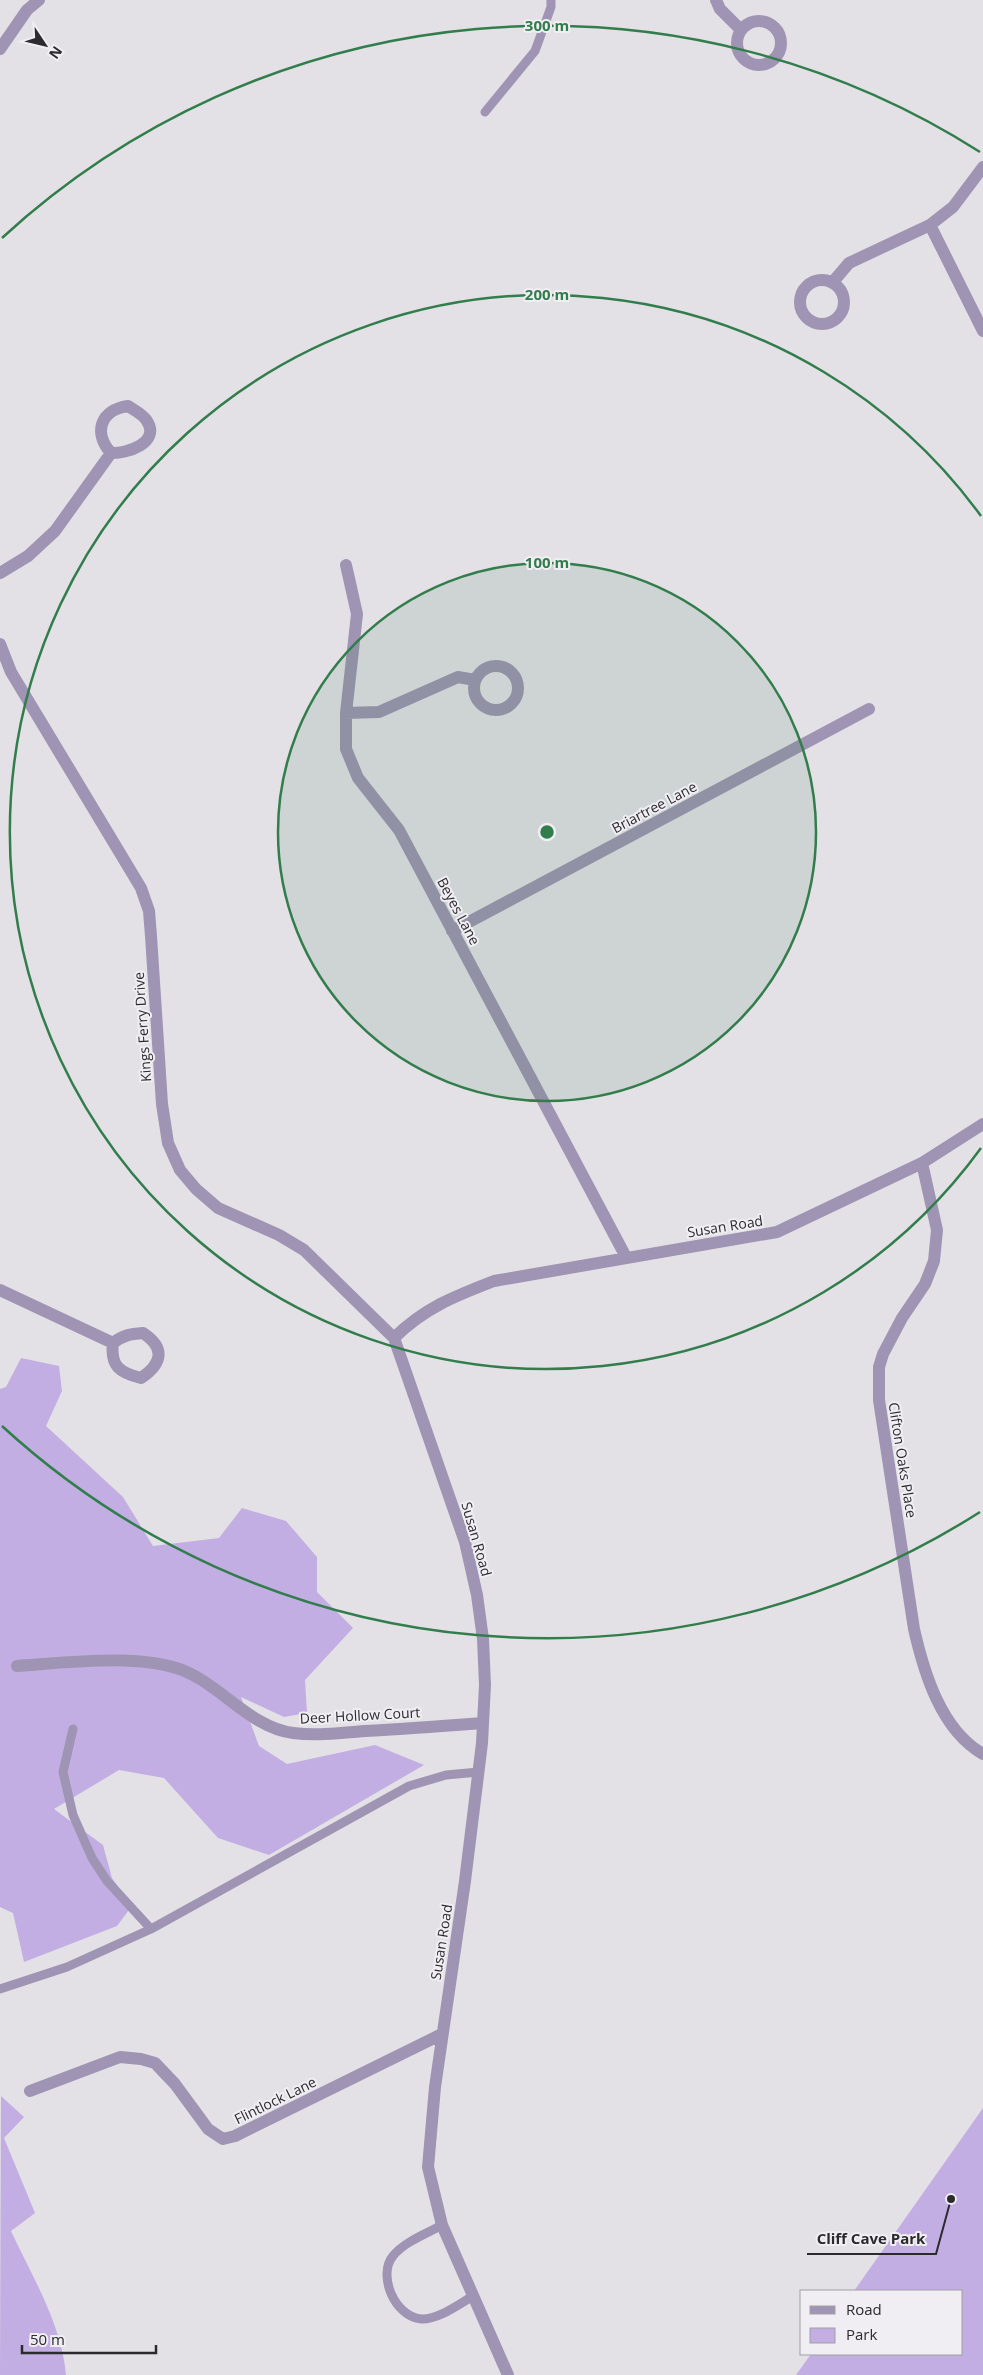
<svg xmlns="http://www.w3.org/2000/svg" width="983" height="2375" viewBox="0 0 983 2375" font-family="'Open Sans',sans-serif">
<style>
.green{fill:#c2aee3}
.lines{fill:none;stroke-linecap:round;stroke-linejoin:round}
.service{stroke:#9f94b3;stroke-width:9}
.minor{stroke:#9f94b3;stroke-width:12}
.ring{fill:none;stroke:#327d4c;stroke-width:2.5}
.labels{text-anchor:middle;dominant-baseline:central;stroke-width:4;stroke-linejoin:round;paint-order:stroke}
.street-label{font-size:14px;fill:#2b2a2c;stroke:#f0eef3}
.centre{fill:#327d4c;stroke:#f0eef3;stroke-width:2.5}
.ring-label{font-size:15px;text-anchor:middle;font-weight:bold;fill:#327d4c;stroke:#f0eef3;stroke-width:4;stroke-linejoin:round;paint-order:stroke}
.leader{fill:none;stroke:#2b2a2c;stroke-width:2}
.callout-dot{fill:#2b2a2c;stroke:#f0eef3;stroke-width:2}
.callout-label{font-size:15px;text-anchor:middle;font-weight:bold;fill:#2b2a2c;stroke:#f0eef3;stroke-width:4;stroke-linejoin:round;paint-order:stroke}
</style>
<rect width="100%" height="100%" fill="#e3e1e6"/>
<path class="green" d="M21 1358 59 1366 62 1391 46 1426 123 1497 153 1546 219 1538 242 1508 286 1521 317 1557V1592L353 1628 305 1680 307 1713 284 1717 241 1697 259 1746 287 1764 375 1745 424 1765 269 1855 218 1838 164 1778 119 1770 54 1809 103 1845 112 1878 132 1906 117 1926 24 1962 13 1913 0 1907V1389L6 1387Z
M1 2096 24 2117 4 2138 35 2213 11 2231C32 2276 62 2325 66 2375H0Z
M983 2108V2375H796L811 2354H962V2291H854Z"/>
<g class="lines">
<path class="service" d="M485 112 535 51 551 7V0
M73 1729 63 1772 73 1815 92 1858 107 1881 151 1929 409 1786 446 1775 479 1772
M0 1989 67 1967 151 1929
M442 2225C426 2234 404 2242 393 2256 377 2275 395 2317 421 2319 438 2320 459 2304 473 2296"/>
<path class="minor" d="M716 0 720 9 741 30
M737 43a22 22 0 1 1 44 0a22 22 0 1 1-44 0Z
M0 49 27 10 39 0
M930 225 983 331
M800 302a22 22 0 1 1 44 0a22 22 0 1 1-44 0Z
M832 283 849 263 930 225 953 207 983 167
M128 406C134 410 143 414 147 421 161 443 126 454 111 453 93 433 100 410 128 406Z
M346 565 357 614 346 713V749L358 778 399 830 626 1257
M0 573 28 556 55 531 111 453
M0 644 11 672 141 888 149 911 151 936 162 1104 168 1143 180 1170 196 1189 218 1208 279 1235 304 1250 394 1338 465 1542 477 1595 483 1639 485 1685 482 1743 465 1881 435 2087 428 2167 442 2225 508 2375
M474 688a22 22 0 1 1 44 0a22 22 0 1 1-44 0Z
M346 713 379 712 458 677 475 680
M452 931 869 709
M922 1163 937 1230 934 1261 925 1284 902 1318 883 1354 879 1367V1400L914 1629C924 1673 941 1730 983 1754
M0 1290 113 1343
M143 1333C166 1348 162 1364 141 1378 120 1373 110 1366 113 1343 123 1335 131 1334 143 1333Z
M394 1338C424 1308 455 1296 494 1281L777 1232 922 1163 983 1124
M17 1666C66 1663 150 1651 193 1675 226 1692 254 1728 293 1733 317 1736 342 1733 365 1731 404 1729 443 1726 482 1723
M30 2091 120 2057 141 2059 155 2063 175 2084 208 2129 223 2139 235 2136 442 2034"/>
</g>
<circle cx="547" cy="832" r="269" fill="#327d4c" fill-opacity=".12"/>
<g class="ring">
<circle cx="547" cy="832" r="269"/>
<path d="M981 1148A537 537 0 1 1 981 516"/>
<path d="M980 1512A806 806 0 0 1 2 1426M2 238A806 806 0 0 1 980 152"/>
</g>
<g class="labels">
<g class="street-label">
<text transform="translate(654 807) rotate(-28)">Briartree Lane</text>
<text transform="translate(459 911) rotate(62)">Beyes Lane</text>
<text transform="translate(142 1027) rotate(-94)">Kings Ferry Drive</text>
<text transform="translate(725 1226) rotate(-9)">Susan Road</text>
<text transform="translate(903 1460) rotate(81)">Clifton Oaks Place</text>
<text transform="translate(477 1539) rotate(74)">Susan Road</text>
<text transform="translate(360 1715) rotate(-3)">Deer Hollow Court</text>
<text transform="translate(441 1942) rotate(-81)">Susan Road</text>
<text transform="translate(275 2100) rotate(-26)">Flintlock Lane</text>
</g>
</g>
<circle cx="547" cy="832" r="8" class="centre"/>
<g class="ring-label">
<text x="547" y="31">300 m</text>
<text x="547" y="300">200 m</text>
<text x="547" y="568">100 m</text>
</g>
<path class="leader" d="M951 2199L936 2254H807"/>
<circle class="callout-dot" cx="951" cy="2199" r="5"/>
<g class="callout-label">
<text x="871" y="2244">Cliff Cave Park</text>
</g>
<rect x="800" y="2290" width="162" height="65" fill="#f0eef3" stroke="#a1a0a3"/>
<rect x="810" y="2306" width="25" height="8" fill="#9f94b3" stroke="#a1a0a3"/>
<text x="846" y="2315" font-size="15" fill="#2b2a2c">Road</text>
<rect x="810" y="2328" width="25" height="15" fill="#c2aee3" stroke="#a1a0a3"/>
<text x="846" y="2340" font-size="15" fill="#2b2a2c">Park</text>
<g transform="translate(45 45) rotate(125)" stroke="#f0eef3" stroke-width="4" paint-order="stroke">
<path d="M0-4L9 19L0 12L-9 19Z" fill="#2b2a2c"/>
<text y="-8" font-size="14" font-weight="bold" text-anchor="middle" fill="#2b2a2c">N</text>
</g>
<path d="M22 2345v8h134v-8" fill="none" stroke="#2b2a2c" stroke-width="2.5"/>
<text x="30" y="2345" font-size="15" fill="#2b2a2c" stroke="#f0eef3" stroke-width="4" paint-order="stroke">50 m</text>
</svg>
